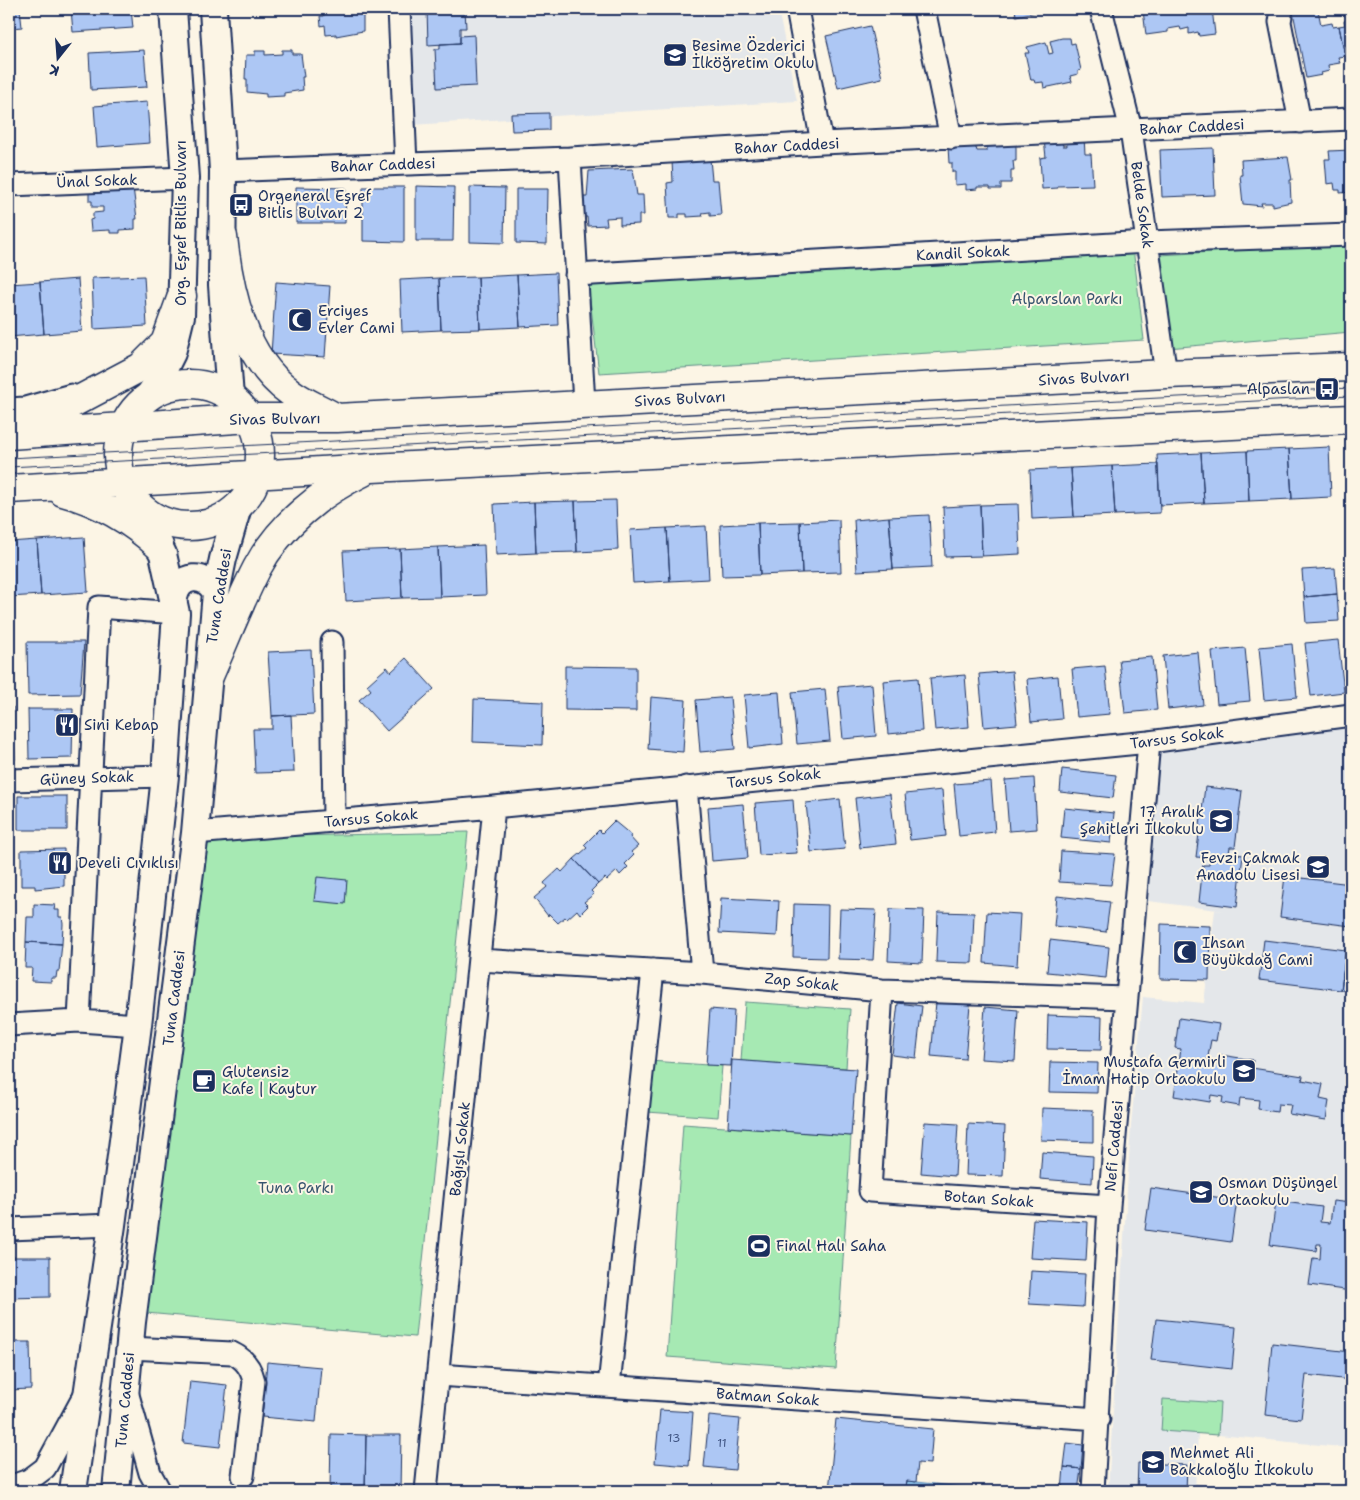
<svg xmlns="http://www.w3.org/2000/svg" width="1360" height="1500" viewBox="0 0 1360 1500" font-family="'Shantell Sans',sans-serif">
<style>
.built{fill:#e4e7ea}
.green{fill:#a6e9b3;stroke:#608c88}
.water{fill:#92cbf2;stroke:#628db7}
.building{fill:#adc7f4;stroke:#1b2f5e}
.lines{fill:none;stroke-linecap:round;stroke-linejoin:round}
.minor-casing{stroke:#1b2f5e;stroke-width:25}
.major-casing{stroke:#1b2f5e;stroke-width:30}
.highway-casing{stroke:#1b2f5e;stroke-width:31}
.minor{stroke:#fcf5e5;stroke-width:21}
.major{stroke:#fcf5e5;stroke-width:26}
.highway{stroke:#fcf5e5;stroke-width:28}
.tram{stroke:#1b2f5e;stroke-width:1}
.labels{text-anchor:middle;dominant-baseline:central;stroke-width:4;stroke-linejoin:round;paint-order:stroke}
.number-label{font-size:12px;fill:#405584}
.poi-label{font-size:15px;fill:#1b2f5e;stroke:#fcf5e5;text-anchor:start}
.street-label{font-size:15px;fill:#1b2f5e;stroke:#fcf5e5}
.park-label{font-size:15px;fill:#37546f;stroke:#fcf5e5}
</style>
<rect width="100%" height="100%" fill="#fcf5e5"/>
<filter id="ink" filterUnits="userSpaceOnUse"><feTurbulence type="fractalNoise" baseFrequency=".02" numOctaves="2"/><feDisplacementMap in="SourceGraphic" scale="10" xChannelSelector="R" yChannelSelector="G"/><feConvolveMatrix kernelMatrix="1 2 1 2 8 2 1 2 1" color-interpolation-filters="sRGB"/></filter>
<g filter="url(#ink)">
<path class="built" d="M404 9H778L797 101 411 125Z
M1351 717V1448L1198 1433 1195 1491H1108L1131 1126 1143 997 1204 1003 1215 910 1225 911 1148 901 1160 740Z"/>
<path class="green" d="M1351 244V332L1168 348 1160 255Z
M1133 248 1144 340 599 373 588 283Z
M468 832 415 1337 146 1313 204 838Z
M745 1002 850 1009 846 1068 741 1061Z
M650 1061 722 1066 718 1117 647 1112Z
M683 1124 851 1136 836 1369 667 1357Z
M1163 1399 1220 1403 1218 1435 1161 1431Z"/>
<path class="water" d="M907 1481 998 1491H905Z"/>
<path class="building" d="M9 9H20L22 27 11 28V31H9Z
M71 9H131L133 28 73 32Z
M323 9H366V12L363 13V31L336 36V34L326 35 325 25 321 26 320 16H324Z
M427 9H465L466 28H460V43L428 45Z
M1015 9H1050L1016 16Z
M1212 9 1215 34 1199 36 1198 32 1189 34V28L1181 30 1180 27 1168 29V32L1146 35 1143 10Z
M1308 9 1309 12 1318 10 1321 25 1332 23 1333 27 1339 26 1345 56 1338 57 1340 63 1328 65 1329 71 1321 73 1322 75 1306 78 1293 12Z
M1351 19V58V55L1345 56 1339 26 1345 25 1344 21Z
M870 26 882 78 838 88 826 36Z
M474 35 476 86 437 88 435 49H440V44L460 43V36Z
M1062 38H1070L1071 44 1075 43 1081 70 1078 71V74L1070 76 1072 82 1044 88 1043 82 1035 83 1034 80H1031L1025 53H1029L1027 47 1046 42 1049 54 1053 53 1050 41Z
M144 50 147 87 91 90 89 53Z
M282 50H292V54H301L304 77H302L303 90 284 93V96L266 97V94L247 92V79H245L246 55H255V51H265V55L282 54Z
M147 102 150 143 97 147 94 106Z
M549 113V130L512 131 511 114Z
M1084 137 1085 154H1091L1093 185 1058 186V188L1042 189 1040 158 1046 157 1044 140 1062 139 1063 146H1067L1066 139Z
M1016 145V161H1013L1014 170H1011V183H1001V189H990V187H977V189L966 190V184L955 185V172H952V163H949L948 147 972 146 976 148 977 151H987V147L992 146Z
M1213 148 1215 195 1162 197 1160 150Z
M1351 150V192L1340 193V190H1335L1334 183 1327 184 1325 159H1330L1329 151Z
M1288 157 1292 180H1290L1291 202 1273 206V203H1261L1262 206 1243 204 1240 175H1242L1241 160Z
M710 159 712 180H718L721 215 710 216V212L702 213 703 216 687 217V214H679V218H669L667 183 673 182 672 161Z
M633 169 637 195H643L644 215H639V224L620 225V217L606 218 607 225 588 226 587 217H583L582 197H587L589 171Z
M416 186 454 187 453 241H416Z
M133 187 137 219H135V229L120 230V233H110V230L91 231 90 220 93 219V213L103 212V207H92V201H89V189Z
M296 187 346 188 345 223H296Z
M363 187H404V242L363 241Z
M470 187 505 188 504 243 470 242Z
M516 189H548L547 244 516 243Z
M556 273 558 325 520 327 517 275Z
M517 275 520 327 480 329 478 277Z
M144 276 147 326 94 329 92 278Z
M478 277 480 329 441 330 439 278Z
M439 278 441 330 402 332 400 280Z
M78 279 82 331 44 334 40 282Z
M40 282 44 334 9 337V284Z
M276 282 330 286 325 357 271 354Z
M1329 447 1331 497 1292 499 1289 449Z
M1289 449 1292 499 1249 501 1247 451Z
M1247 451 1249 501 1204 503 1201 453Z
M1201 453 1204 503 1160 505 1157 455Z
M1158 464 1160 513 1115 515 1112 466Z
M1112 466 1115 515 1074 517 1071 468Z
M1071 468 1074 517 1032 519 1030 470Z
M616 500 618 550 577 552 575 501Z
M575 501 577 552 536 553 534 502Z
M534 502 536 553 496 555 494 504Z
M1018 504 1020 554 982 556 980 505Z
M980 505 982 556 945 557 943 507Z
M929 515 932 567 893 569 889 517Z
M889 517 893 569 857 571 854 520Z
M839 520 841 572 802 573 800 522Z
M800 522 802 573 760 575 758 523Z
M758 523 760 575 722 576 720 525Z
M706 526 709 579 670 581 667 528Z
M667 528 670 581 633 583 630 530Z
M84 537 88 592 41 595 37 540Z
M37 540 41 595 9 597V542Z
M484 545 486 595 440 597 438 547Z
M438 547 440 597 402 598 400 549Z
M400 549 402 598 346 601 343 551Z
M1335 568 1337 594 1304 597 1302 570Z
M1337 594 1339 621 1306 623 1304 597Z
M1338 640 1344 692 1311 696 1305 643Z
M27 642H84L80 694 28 695Z
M1292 644 1297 697 1264 700 1259 647Z
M1245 648 1250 701 1217 704 1212 651Z
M311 650 314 714 272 716 268 652Z
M1198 652 1203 705 1168 709 1163 656Z
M1152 657 1157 710 1125 713 1119 660Z
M406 658 434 689 387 731 359 700 371 690 367 685 387 667 391 672Z
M565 666 636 667V711L565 710Z
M1105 666 1110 714 1077 717 1072 669Z
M1012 671 1017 724 984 727 979 674Z
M965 675 969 727 935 730 930 678Z
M1058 676 1062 719 1031 722 1027 679Z
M918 678 922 731 888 734 883 681Z
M872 684 876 736 843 739 838 687Z
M825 689 830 741 797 744 792 692Z
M779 692 783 744 749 748 744 695Z
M651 697 686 700 683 752 648 749Z
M730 697 735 749 700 752 696 700Z
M474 699 543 702 542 745 473 742Z
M9 707H13L15 760H9Z
M28 709H73L72 758 29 759Z
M291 715 294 772 255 773 253 729H272V716Z
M1062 769 1116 775 1113 798 1060 792Z
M1034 778 1037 829 1009 831 1005 780Z
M991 781 995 832 959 836 954 784Z
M1205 787 1242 791 1235 847H1230L1229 853 1243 855 1237 907 1199 902 1203 865H1209L1210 858 1196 857Z
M942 790 946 836 910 840 905 794Z
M890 794 896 844 860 848 855 798Z
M18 796H67V830H18Z
M840 799 845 849 811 852 806 803Z
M793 800 797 853 759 855 755 803Z
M743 804 748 858 712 861 708 807Z
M1064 808 1114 813 1111 843 1061 838Z
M614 821 631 835 630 837 638 846 631 852 634 855 625 864 628 867 620 875 617 871 607 880 605 878 598 884 574 859 587 848 584 845 599 830 602 833Z
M64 849V886L35 889V886H21V850Z
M1061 851 1115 854 1111 885 1059 882Z
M574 859 598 884 591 891 594 894 584 902 588 906 580 914 577 910 567 919 565 917 558 923 549 914 548 916 534 898 547 887 544 883 559 869 562 872Z
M1285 876 1351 884V926L1280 917Z
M317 877 347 880 345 904 314 901Z
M1057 896 1110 902 1106 932 1054 926Z
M721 898 779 901 777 936 719 933Z
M34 904 55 905 54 910H59V917H62L63 924 62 944 26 942 27 917H34Z
M794 904 828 905 827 958 793 957Z
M840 909 876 910 873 960 838 959Z
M890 909 924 910 922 963 888 961Z
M938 912 974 913 972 963 936 962Z
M987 912 1020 914 1017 966 984 963Z
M1161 924 1210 926 1209 980 1160 979Z
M1050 940 1109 947 1106 978 1047 972Z
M1264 940 1346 950 1341 990 1259 980Z
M26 942 62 944 59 971H57L56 978H51V982L31 981 32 968H25Z
M1346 950 1351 951V991L1341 990Z
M936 1002 970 1005 965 1059 931 1056Z
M898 1003 922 1006 916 1058 892 1055Z
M985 1007 1018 1010 1015 1061 981 1059Z
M710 1009 734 1011 731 1066 706 1065Z
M1048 1015 1102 1017 1101 1050 1047 1049Z
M1179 1018 1219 1024 1216 1041 1211 1040 1207 1062 1220 1064 1221 1055 1253 1060 1252 1068 1303 1076 1302 1080 1323 1084 1320 1099 1329 1101 1326 1120 1289 1114 1291 1105 1278 1104 1277 1112 1258 1109 1259 1100 1240 1098 1239 1106 1222 1103 1223 1097 1211 1095 1210 1102 1174 1096 1181 1049 1175 1048Z
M732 1060 856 1069 851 1136 728 1127Z
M1050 1062 1098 1063 1097 1093 1049 1092Z
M1042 1108 1093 1110V1142L1041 1140Z
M925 1122 958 1124 955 1176 921 1173Z
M968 1124 1005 1126 1003 1176 966 1175Z
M1042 1152 1093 1156 1092 1183 1040 1179Z
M1151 1188 1237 1200 1231 1242 1145 1230Z
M1276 1201 1322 1207 1320 1222 1330 1223 1333 1201 1351 1203V1291L1309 1285 1313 1258 1320 1259 1321 1244H1317L1316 1251 1270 1245Z
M1033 1219 1088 1222 1086 1261 1030 1258Z
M9 1257H50V1297L9 1298Z
M1031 1271 1085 1274 1083 1307 1029 1304Z
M1156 1319 1236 1327 1232 1369 1151 1360Z
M9 1342H30L31 1389 9 1390Z
M1272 1343 1351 1352V1380L1306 1375 1301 1419 1265 1415Z
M267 1362 321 1367 316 1422 262 1417Z
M190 1381 227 1385 220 1447 183 1443Z
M660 1410 693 1412 689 1466 655 1463Z
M9 1413H11V1461H9Z
M709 1416 740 1419 735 1470 704 1467Z
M836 1419 933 1429 930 1464 918 1463 916 1482 907 1481 905 1491H829Z
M331 1434 366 1435 365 1491H330Z
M366 1435H401L400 1491H365Z
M1067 1443 1083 1445 1081 1469 1064 1467Z
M1138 1463 1187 1465 1186 1491H1137Z
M1064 1467 1081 1469 1078 1491H1062Z
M1195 1485 1216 1486V1491H1194Z
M1304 1489 1351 1490V1491H1304Z"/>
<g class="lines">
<defs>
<path id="minor" d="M399 9 406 164
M797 9 822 143
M924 9 951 138
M1101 9 1131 130 1166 374
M1282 9 1280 22 1300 122
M570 158 584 404
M223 171 570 158 822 143 1351 119
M9 185 185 178
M576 275 1147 242 1351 235
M9 409 25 408 71 395
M332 642 334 821
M9 780 165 776
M686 787 702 973
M195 833 494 807 1149 742 1351 715
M479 960 702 973 882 990 1126 998
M882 990 870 1191 1109 1206
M79 1021 99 607 176 613
M9 1025 79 1021 138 1025
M9 1229 112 1225
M129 1348 232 1353C245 1359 251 1368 254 1381L243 1476
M438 1375 1099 1419
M609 1386 653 970
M128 1395 150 1473 160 1491
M9 1487 29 1480 45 1468 84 1396
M426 1491 494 807
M1093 1491 1109 1206 1149 742"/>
<path id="major" d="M213 9 223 171 222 285 230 398
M146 399 156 385 172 353 181 316 185 178 173 9
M174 598C178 573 207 572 216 593
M73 1491 112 1225 138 1025 165 776 176 613 163 554 138 504
M116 1491 132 1322 195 833 216 593 223 559 238 507"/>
<path id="highway" d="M223 237C229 291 243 358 290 392 303 402 319 408 333 416
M118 455a71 71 0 1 1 142 0a71 71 0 1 1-142 0Z
M24 429 141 367 165 343 182 296
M9 435 250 418H337L1166 374 1351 367
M9 489 372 468 1351 419
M63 492C100 502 131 520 159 546
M209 676C225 640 239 603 257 568 279 526 321 492 363 472"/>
</defs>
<use href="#minor" class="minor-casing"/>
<use href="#major" class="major-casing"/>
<use href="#highway" class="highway-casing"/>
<use href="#minor" class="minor"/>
<use href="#major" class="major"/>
<use href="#highway" class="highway"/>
<path class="tram" d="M9 458 1351 388
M9 467 1351 396"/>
</g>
</g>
<defs>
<symbol id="school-square" viewBox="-11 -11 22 22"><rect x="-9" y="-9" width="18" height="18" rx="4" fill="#1b2f5e" stroke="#fcf5e5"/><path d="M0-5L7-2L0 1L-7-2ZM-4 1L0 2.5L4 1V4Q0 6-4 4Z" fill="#fff"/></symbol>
<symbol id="bus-square" viewBox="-11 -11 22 22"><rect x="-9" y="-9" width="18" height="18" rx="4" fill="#1b2f5e" stroke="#fcf5e5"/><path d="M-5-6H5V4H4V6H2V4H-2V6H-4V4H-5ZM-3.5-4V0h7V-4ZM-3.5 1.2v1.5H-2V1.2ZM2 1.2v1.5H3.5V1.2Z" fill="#fff"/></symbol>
<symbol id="mosque-square" viewBox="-11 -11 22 22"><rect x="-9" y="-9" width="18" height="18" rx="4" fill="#1b2f5e" stroke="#fcf5e5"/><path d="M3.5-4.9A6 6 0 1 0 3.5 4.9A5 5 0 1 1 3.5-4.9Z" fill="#fff"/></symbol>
<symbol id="restaurant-square" viewBox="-11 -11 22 22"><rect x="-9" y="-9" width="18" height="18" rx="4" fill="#1b2f5e" stroke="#fcf5e5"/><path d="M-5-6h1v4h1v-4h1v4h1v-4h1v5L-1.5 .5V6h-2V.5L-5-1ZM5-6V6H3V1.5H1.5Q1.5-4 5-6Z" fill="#fff"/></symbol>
<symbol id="cafe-square" viewBox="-11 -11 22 22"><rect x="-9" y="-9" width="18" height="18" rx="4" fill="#1b2f5e" stroke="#fcf5e5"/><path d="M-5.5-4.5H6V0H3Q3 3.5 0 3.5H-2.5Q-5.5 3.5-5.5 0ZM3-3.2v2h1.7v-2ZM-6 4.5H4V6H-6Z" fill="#fff"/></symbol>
<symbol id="stadium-square" viewBox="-11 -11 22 22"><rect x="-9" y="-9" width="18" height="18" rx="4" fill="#1b2f5e" stroke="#fcf5e5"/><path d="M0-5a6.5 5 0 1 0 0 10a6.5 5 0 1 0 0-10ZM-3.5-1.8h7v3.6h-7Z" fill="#fff"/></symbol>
</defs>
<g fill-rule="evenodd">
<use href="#school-square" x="661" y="41" width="28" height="28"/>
<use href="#bus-square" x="227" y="191" width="28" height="28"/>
<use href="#mosque-square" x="286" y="306" width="28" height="28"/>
<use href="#bus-square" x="1313" y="375" width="28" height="28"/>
<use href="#restaurant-square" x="53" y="711" width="28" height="28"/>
<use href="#school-square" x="1207" y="807" width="28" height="28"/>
<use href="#restaurant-square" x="46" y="849" width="28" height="28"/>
<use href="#school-square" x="1304" y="853" width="28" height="28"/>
<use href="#mosque-square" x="1171" y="938" width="28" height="28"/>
<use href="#school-square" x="1230" y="1057" width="28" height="28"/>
<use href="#cafe-square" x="190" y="1067" width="28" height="28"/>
<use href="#school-square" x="1187" y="1178" width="28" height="28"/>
<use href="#stadium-square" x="745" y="1232" width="28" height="28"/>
<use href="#school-square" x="1139" y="1448" width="28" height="28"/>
</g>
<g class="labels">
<g class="number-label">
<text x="674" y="1438">13</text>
<text x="722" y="1443">11</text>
</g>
<g class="poi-label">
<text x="692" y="46">Besime Özderici<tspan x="692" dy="17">İlköğretim Okulu</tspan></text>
<text x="258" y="196">Orgeneral Eşref<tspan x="258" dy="17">Bitlis Bulvarı 2</tspan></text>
<text x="318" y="311">Erciyes<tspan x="318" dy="17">Evler Cami</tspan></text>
<text x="1310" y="389" text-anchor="end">Alpaslan</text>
<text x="84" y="725">Sini Kebap</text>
<text x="1204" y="812" text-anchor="end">17 Aralık<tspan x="1204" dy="17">Şehitleri İlkokulu</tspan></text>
<text x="1300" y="858" text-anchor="end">Fevzi Çakmak<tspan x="1300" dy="17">Anadolu Lisesi</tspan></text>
<text x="78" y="863">Develi Cıvıklısı</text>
<text x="1202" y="943">Ihsan<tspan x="1202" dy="17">Büyükdağ Cami</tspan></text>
<text x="1226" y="1062" text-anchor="end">Mustafa Germirli<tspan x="1226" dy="17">İmam Hatip Ortaokulu</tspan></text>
<text x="222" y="1072">Glutensiz<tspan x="222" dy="17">Kafe | Kaytur</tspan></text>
<text x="1218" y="1183">Osman Düşüngel<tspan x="1218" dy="17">Ortaokulu</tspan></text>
<text x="776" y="1246">Final Halı Saha</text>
<text x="1170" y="1453">Mehmet Ali<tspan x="1170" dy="17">Bakkaloğlu İlkokulu</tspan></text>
</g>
<g class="street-label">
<text transform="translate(1192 127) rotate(-3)">Bahar Caddesi</text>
<text transform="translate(787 146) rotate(-3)">Bahar Caddesi</text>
<text transform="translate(383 165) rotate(-2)">Bahar Caddesi</text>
<text transform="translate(97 181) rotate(-2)">Ünal Sokak</text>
<text transform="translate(1142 205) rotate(82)">Belde Sokak</text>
<text transform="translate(181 223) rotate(-90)">Org. Eşref Bitlis Bulvarı</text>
<text transform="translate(963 253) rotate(-3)">Kandil Sokak</text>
<text transform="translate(1084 378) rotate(-3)">Sivas Bulvarı</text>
<text transform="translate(680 399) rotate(-3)">Sivas Bulvarı</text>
<text transform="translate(275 419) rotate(-1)">Sivas Bulvarı</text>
<text transform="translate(219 596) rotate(-81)">Tuna Caddesi</text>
<text transform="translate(1177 738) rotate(-7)">Tarsus Sokak</text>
<text transform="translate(87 778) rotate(-2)">Güney Sokak</text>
<text transform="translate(774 778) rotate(-6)">Tarsus Sokak</text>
<text transform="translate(371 818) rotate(-5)">Tarsus Sokak</text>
<text transform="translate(802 982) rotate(6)">Zap Sokak</text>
<text transform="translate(174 998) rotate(-83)">Tuna Caddesi</text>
<text transform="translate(1114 1146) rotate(-85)">Nefi Caddesi</text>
<text transform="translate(460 1149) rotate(-84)">Bağışlı Sokak</text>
<text transform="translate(989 1199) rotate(4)">Botan Sokak</text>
<text transform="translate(768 1397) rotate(4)">Batman Sokak</text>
<text transform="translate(125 1400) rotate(-85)">Tuna Caddesi</text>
</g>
<g class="park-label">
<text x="1067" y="299">Alparslan Parkı</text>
<text x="296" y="1188">Tuna Parkı</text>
</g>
</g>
<rect width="1360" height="1500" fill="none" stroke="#fcf5e5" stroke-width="30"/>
<rect x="15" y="15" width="1330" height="1470" fill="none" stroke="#1b2f5e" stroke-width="2" filter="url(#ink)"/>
<g transform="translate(58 58) rotate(197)" stroke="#fcf5e5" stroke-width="4" paint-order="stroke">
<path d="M0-4L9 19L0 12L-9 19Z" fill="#1b2f5e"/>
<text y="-8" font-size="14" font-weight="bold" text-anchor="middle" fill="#1b2f5e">K</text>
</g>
</svg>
